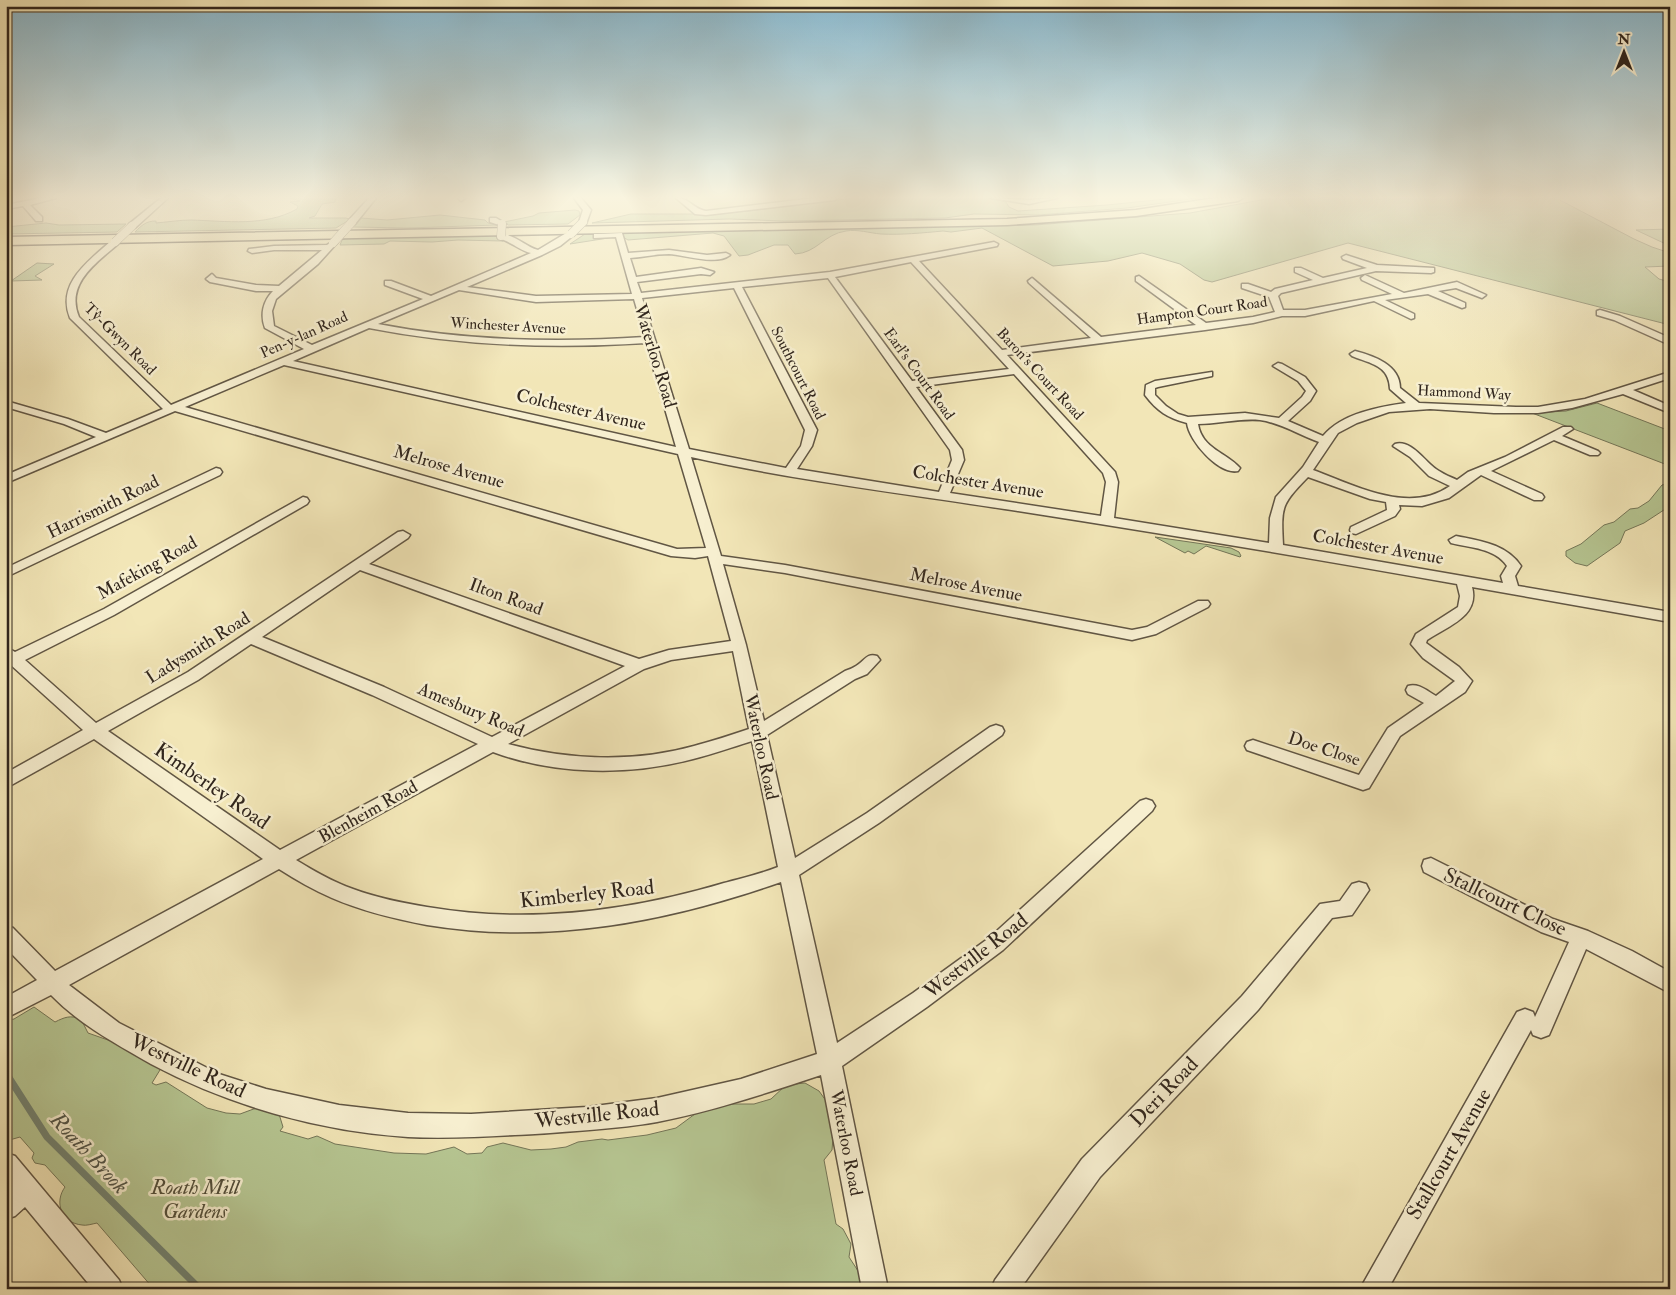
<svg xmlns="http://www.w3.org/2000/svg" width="1676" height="1295" viewBox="0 0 1676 1295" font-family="'IM FELL Double Pica',serif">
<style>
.green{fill:#b6c692;stroke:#747658}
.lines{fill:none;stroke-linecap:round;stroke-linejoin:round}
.stream{stroke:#718271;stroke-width:7}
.minor-casing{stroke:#615644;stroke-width:3}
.highway-casing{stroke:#31261d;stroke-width:3}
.minor{fill:#f7efd0;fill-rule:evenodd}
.highway{fill:#f2e6b7;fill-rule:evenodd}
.minor-bridge-casing{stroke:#615644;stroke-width:9;stroke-linecap:butt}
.minor-bridge{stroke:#f7efd0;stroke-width:8}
.labels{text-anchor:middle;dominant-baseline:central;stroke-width:5;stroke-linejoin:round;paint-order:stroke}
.far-street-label{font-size:15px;fill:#31261d;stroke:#f7efd0}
.street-label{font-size:18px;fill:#31261d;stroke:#f7efd0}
.near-street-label{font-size:21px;fill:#31261d;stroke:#f7efd0}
.near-park-label{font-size:21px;font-style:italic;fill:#524e3a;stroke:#f7efd0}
.near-water-label{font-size:22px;font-style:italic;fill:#515447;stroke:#f7efd0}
</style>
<rect width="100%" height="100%" fill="#f2e6b7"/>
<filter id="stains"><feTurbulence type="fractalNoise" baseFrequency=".004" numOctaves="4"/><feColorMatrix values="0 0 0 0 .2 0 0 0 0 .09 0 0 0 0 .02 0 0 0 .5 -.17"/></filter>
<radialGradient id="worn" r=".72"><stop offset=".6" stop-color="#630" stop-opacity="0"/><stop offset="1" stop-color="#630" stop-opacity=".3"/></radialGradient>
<path class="green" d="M290 198H336L335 202 322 204 315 216 309 218H346L349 219V220L336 228 135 232C142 225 146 221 156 221V223C168 222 180 220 191 220 226 221 265 227 297 209L298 206 290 202 300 201Z
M854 198H988L1006 202 1009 207 1018 211 1107 205 1175 198H1198L1127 208 1038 215 974 214 945 218 784 221 729 219 592 223 631 214H694L748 211Z
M1272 198H1556L1634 239 1652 247 1670 253V266L1645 267 1659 279 1670 282V325L1348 243 1212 282 1204 280 1180 264 1142 253 1108 261 1053 266 982 228 951 232 943 231C922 233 901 235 881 234 869 233 858 229 846 231 824 234 817 253 795 254L788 245H774L748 255 739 256 724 236 713 233 628 240 621 236 570 244 585 234 598 235 601 232 1035 225 1190 213Z
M575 210 579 211 580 215 568 224 508 225 504 222 533 216 539 213Z
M440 215 485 220 488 223 498 225 407 228 353 227 356 220 361 218 387 220Z
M46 223 59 225 126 224 117 232 6 234V227Z
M1670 229V246L1636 230Z
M495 235 498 240 503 241 458 240 432 242 390 241 384 244 340 245 342 240 348 237Z
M37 263 54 264 35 276 42 280 11 281Z
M1597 403 1670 431V466L1532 413 1566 411Z
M1670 483V506L1644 523 1625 531 1620 543 1587 566 1575 563 1566 556V551L1581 544 1604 525 1614 522 1630 509 1638 508 1649 501 1662 485Z
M1155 537 1231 548 1239 552 1241 556 1240 557 1206 546 1194 554 1188 551 1185 553Z
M34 1007 55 1022C65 1017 70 1015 81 1019L88 1033 125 1046 163 1065 152 1083 156 1085 166 1082 207 1108 226 1113 240 1114 259 1107 279 1114 283 1127 280 1131 308 1139 317 1136 335 1144 394 1153 426 1154 454 1147 467 1154 482 1153 487 1147 503 1143 531 1150 551 1149 566 1147 578 1142 602 1139 608 1140 647 1135 676 1128 699 1111 714 1104H754L771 1099 786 1085 805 1083 819 1091 829 1105 834 1126 832 1150 824 1160 836 1224 843 1229 851 1244 849 1257 862 1277 860 1289H150L152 1287 97 1223C92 1224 86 1226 82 1225 61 1223 54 1202 65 1187L45 1165 35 1163 32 1158 34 1153 20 1137 6 1141V1021L14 1019Z"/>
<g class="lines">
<path class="stream" d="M6 1073 47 1137 200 1289"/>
<defs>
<path id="minor" d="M41 198H56L30 205 42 217V221H36L23 206 6 209V205Z
M161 198H168L135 228H129V224Z
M369 198H376L355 224H349V220Z
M458 198H465L461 201Z
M574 198H581L591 210 586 224 579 222 583 210Z
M676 198C690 198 693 209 706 211L815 198H838L835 200 706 215 695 214Z
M991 198 1029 200 1057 198 1029 204Z
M490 218H496L506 224 502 226 490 222Z
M568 232 575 234 560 246 542 255 467 287 536 296 632 294 616 237 594 238V234H597L622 233 628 253 669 250 707 255 726 253 730 255C716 266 686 255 669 254 656 254 643 257 630 258L636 277 701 268 714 272 710 275 701 274 637 282 641 293 830 272 994 242 998 244 997 246 919 261 1002 350 1091 338 1029 283 1028 281 1032 278 1101 337 1196 325 1136 281V277L1139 276 1206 323 1253 317 1275 312 1269 297 1242 288V284H1248L1271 292 1275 289 1313 280 1295 272V268H1301L1323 278 1367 268 1343 259 1342 257 1346 255 1377 265 1434 268V272L1431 273 1376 271 1281 293 1278 296 1283 310H1305L1392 294 1362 280 1361 278 1365 275 1404 293 1457 282 1486 295 1482 298 1456 288 1438 291 1465 303V307L1462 308 1428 294 1385 300 1414 314V318L1411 319 1374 301 1305 316H1282L1253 323 1205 330 1007 355 1115 472 1118 482 1114 518 1269 543 1270 518 1276 497 1303 467 1319 442C1299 435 1281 423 1260 420 1239 418 1219 424 1198 424 1202 449 1226 452 1240 468L1238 471C1219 475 1189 441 1187 423 1168 418 1157 411 1145 395L1146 385 1155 381 1212 372V376L1158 387 1155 388V395L1166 406 1178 414 1188 417 1245 413 1279 418 1302 397 1306 391 1298 381 1273 366 1278 363 1282 364 1305 377 1316 391 1310 401 1288 421 1323 436C1342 413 1379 407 1406 403L1390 389C1389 365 1371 364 1352 356L1350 354 1355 351C1374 356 1400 365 1400 388L1419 403 1516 407H1538L1585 399 1670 372V378L1633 390 1670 406V413L1623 394 1572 408 1538 413H1494L1430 409 1389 412 1357 423 1338 433 1313 470C1354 485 1409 515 1450 486L1429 476 1410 457 1393 446 1395 444C1412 439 1426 464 1439 471 1445 475 1451 477 1457 480L1468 472 1505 457 1563 427H1571L1573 429 1562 436 1598 451 1600 453 1598 455H1590L1554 440 1491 471 1542 494 1544 497 1542 500H1534L1481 475 1449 498 1422 506 1399 505 1400 509 1395 516 1356 534 1351 533 1350 530 1351 527 1387 510 1386 502 1370 499 1308 477C1281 505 1281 506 1283 545L1503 583 1501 576 1507 566C1495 548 1471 548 1451 543L1449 540 1456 536C1481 541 1506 544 1521 566L1515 576 1518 586 1670 612V622L1472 587C1480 616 1448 626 1427 640L1426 643 1459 667 1472 681 1465 692 1400 736 1369 788 1363 790 1247 750 1245 746 1247 742 1253 740 1359 775 1388 728 1424 703 1408 694 1406 690 1408 686C1419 683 1427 691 1436 696L1455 681 1423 658 1411 644 1416 634 1458 607 1460 596 1457 584C1311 558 1165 534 1018 511 909 494 798 481 691 457L721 556 785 565 1132 630 1147 627 1198 601H1208L1210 604 1208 607 1156 634 1132 640 785 573 723 564 746 645 764 721 845 671C848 670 853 668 856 666 865 661 866 653 877 656L880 660 867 674 855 679 767 735 795 858 867 813 990 727 996 725 1002 727 1004 731 1002 735 879 823 799 875 837 1043 913 993 989 938 1140 801 1146 799 1152 801 1155 806 1152 811 1003 950 927 1007 842 1066 888 1289H862L821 1075C767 1093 713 1111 657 1122 617 1129 575 1131 535 1134 493 1136 451 1139 408 1137 319 1131 230 1106 151 1064 116 1044 79 1024 51 995L6 1018V997L37 980 6 948V925L13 928 55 971 263 859 94 739 6 788V773L83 730 12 666 6 668V647L15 652 104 609 303 497 307 498 309 501 307 504 114 615 25 660 96 723 188 672 398 532 403 531 410 535 408 538 369 564 639 659 669 650 731 641 708 556 695 558 671 556 175 411 6 483V475L96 437 64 424 6 407V401L68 419 106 433 163 409 70 318C56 283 89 261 112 240H118V244C96 263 65 284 79 317L171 405 304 349 265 328C260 315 263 301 273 291H256L210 282 206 279 212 274 216 278 256 285 279 286 322 250H274L252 253 248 251 249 249 274 246 327 245 333 241 337 243 318 264 276 299 272 311 274 326 312 345 423 299 385 285V281H391L431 296 531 253C519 250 512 242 498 238V234C514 233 524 246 538 250ZM911 262 1009 369 912 381 835 277ZM828 278 950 450 952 460 939 492 797 469 812 446 817 430 742 287ZM734 288 805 430 801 446 786 468 689 449 642 298ZM459 290 536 302 634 299 645 337C555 343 466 341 378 324ZM369 328C461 346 553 349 646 343L676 447 293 361ZM284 365 678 454 706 548 677 549 185 407ZM1014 374 1103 473 1106 482 1101 516 950 493 964 460 962 450 916 387ZM360 570 625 666 492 737 384 687 262 637ZM251 644 372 695 478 744 280 850 108 731 198 680ZM733 651 749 729C731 735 713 741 694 746 634 763 567 760 508 744L644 669 671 660ZM752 741 778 867C760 874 742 878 724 883 627 912 527 924 427 907 403 903 377 898 353 889 333 882 314 871 296 860L493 752C555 775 629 776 693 759 713 754 732 747 752 741ZM279 869C296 880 314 890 332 898 362 911 395 919 427 925 548 945 667 922 781 882L817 1054 741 1079 657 1098 587 1107 471 1114 408 1113 339 1105 266 1089 219 1074 119 1023 69 985Z
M1600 310 1620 316 1670 338V345L1614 320 1597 315V311Z
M216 468 220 469 222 472 220 475 6 577V568Z
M1431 858 1553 919 1588 931 1632 951 1670 972V993L1586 949 1549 1035 1541 1038 1533 1035 1531 1030 1388 1289H1360L1517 1012 1525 1009 1533 1012 1535 1017 1569 942 1541 932 1424 872 1422 866 1424 860Z
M1359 882 1366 884 1369 890 1352 915 1332 918 1258 1010 1100 1177 1020 1289H991L995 1280 1082 1159 1242 996 1320 904 1340 901 1352 884Z
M6 1153 15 1156 119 1280 123 1289H93L25 1207 15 1216 6 1219V1191L9 1188 6 1184Z"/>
<path id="highway" d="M1215 198H1243L1238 201 1136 216 1007 225 6 245V237L1007 219 1136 210Z"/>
</defs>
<use href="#minor" class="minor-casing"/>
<use href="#highway" class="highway-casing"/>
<use href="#minor" class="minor"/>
<use href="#highway" class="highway"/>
<defs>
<path id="minor-bridge" d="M571 234 583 222
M501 236 502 224
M115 242 132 226
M333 243 352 222"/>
</defs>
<use href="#minor-bridge" class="minor-bridge-casing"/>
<use href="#minor-bridge" class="minor-bridge"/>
</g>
<linearGradient id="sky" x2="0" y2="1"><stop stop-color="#89b9cf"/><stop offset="0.52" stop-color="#f9f4df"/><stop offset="1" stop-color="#f9f4df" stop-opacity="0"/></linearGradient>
<rect width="1676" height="379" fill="url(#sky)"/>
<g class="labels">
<g class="far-street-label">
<text transform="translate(1202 311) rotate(-8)">Hampton Court Road</text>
<text transform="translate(508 326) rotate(3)">Winchester Avenue</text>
<text transform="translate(304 335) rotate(-24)">Pen-y-lan Road</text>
<text transform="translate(120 339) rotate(45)">Tŷ-Gwyn Road</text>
<text transform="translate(798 373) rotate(63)">Southcourt Road</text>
<text transform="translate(919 374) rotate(54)">Earl's Court Road</text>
<text transform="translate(1040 374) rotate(47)">Baron's Court Road</text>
<text transform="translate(1464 393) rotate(3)">Hammond Way</text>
</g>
<g class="street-label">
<text transform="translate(655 356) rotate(73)">Waterloo Road</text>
<text transform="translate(581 410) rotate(13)">Colchester Avenue</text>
<text transform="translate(449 467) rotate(16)">Melrose Avenue</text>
<text transform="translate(978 482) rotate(9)">Colchester Avenue</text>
<text transform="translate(103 507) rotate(-26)">Harrismith Road</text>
<text transform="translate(1378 547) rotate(10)">Colchester Avenue</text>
<text transform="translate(147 568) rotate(-29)">Mafeking Road</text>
<text transform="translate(966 585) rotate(11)">Melrose Avenue</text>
<text transform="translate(506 597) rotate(20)">Ilton Road</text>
<text transform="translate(198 648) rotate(-32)">Ladysmith Road</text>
<text transform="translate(471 710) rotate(23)">Amesbury Road</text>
<text transform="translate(761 747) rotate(78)">Waterloo Road</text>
<text transform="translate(1324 749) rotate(18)">Doe Close</text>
<text transform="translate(368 812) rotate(-29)">Blenheim Road</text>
<text transform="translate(846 1143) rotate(79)">Waterloo Road</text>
</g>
<g class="near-street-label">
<text transform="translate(212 786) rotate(35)">Kimberley Road</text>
<text transform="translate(587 894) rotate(-6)">Kimberley Road</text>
<text transform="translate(1505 902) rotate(25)">Stallcourt Close</text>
<text transform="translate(976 956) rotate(-38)">Westville Road</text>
<text transform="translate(188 1066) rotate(25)">Westville Road</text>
<text transform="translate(1164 1092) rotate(-46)">Deri Road</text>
<text transform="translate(597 1115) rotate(-6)">Westville Road</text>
<text transform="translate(1449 1154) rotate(-60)">Stallcourt Avenue</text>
</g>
<g class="near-park-label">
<text x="195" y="1187">Roath Mill<tspan x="195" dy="24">Gardens</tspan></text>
</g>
<g class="near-water-label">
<text transform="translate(89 1153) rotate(47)">Roath Brook</text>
</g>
</g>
<rect width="1676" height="1295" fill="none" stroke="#f2e6b7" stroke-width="25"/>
<rect x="8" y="8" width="1661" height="1280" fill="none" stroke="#31261d" stroke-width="2.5"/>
<rect x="12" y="12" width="1651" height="1270" fill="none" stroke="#31261d"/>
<g transform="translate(1624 52)" stroke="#f7efd0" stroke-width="4" paint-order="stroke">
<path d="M0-4L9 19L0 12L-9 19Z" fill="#31261d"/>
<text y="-8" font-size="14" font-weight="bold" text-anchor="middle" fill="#31261d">N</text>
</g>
<rect width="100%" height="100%" filter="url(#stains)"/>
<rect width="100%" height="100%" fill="url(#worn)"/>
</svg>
